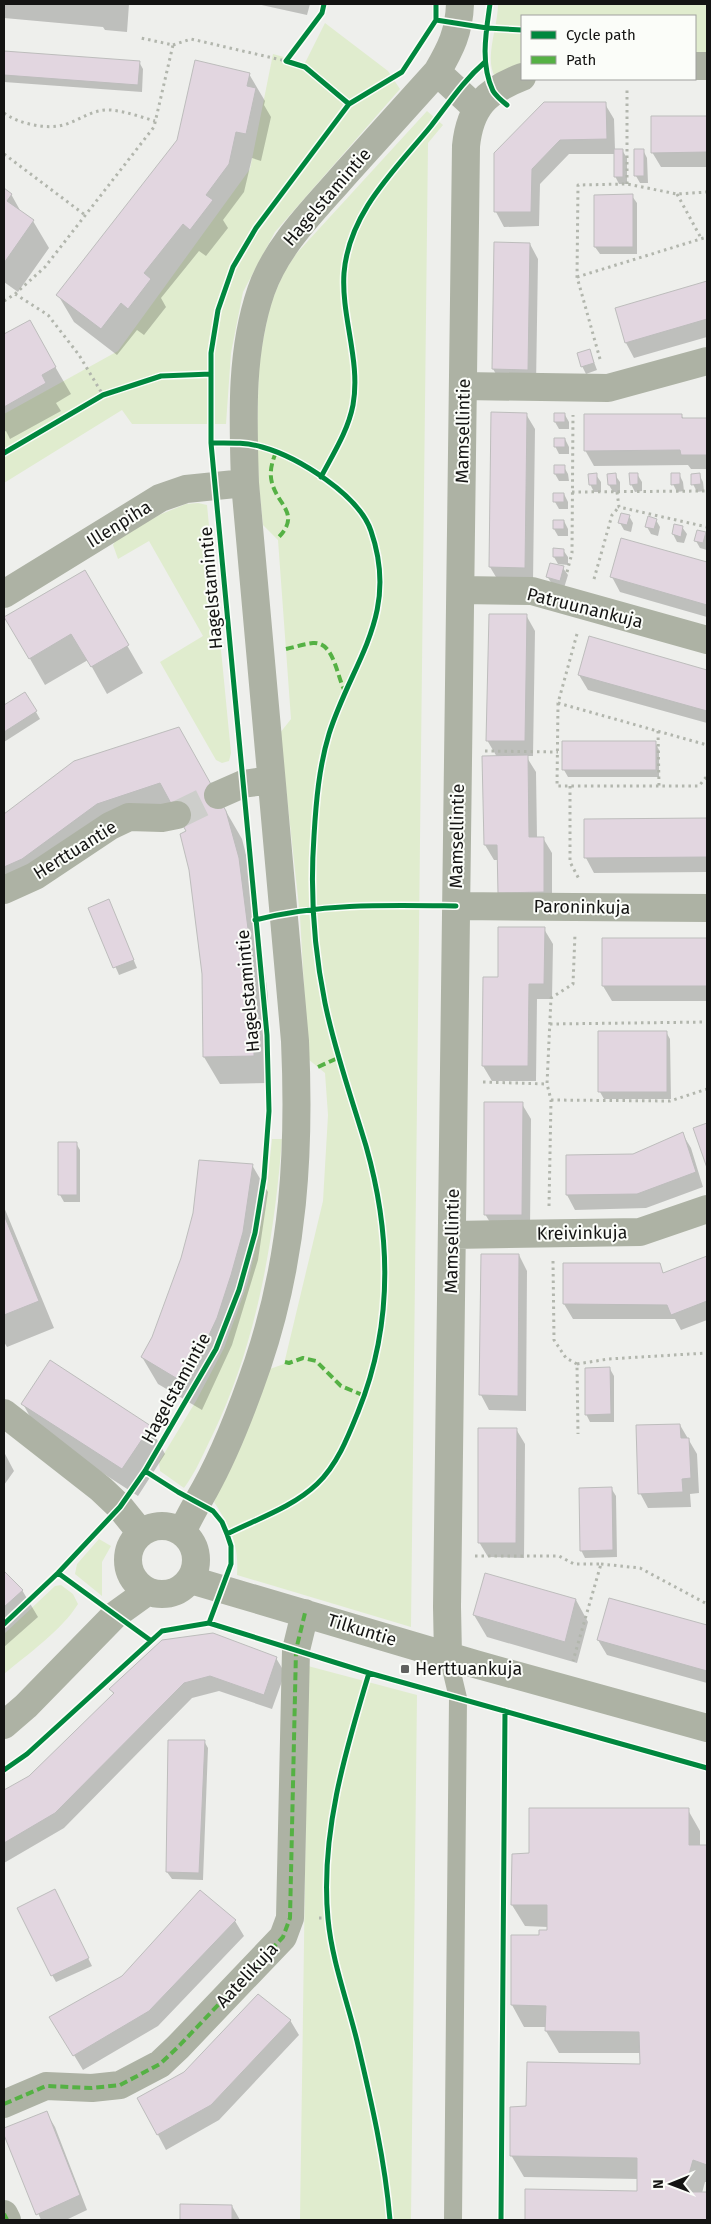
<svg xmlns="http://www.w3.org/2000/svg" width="711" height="2224" viewBox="0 0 711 2224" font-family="'Fira Sans',sans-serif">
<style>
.green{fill:#e0ecce}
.shadow{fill:#0003}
.building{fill:#e2d6e0;stroke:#bdbdbc}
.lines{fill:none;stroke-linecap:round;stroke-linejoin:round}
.street-tunnel{stroke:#cdcecb;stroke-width:28;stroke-dasharray:28 14;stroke-linecap:butt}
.path{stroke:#b2b6ad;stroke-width:3;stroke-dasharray:2.5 4;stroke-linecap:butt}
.lane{stroke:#adb2a4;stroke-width:18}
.street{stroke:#adb2a4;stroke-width:28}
.quiet{stroke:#55b144;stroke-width:4;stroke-dasharray:8 4;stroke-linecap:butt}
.cycleway-casing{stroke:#fbfdf9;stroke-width:8}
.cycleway{stroke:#00873e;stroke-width:5}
.poi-dot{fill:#60615f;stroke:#fbfdf9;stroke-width:2}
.labels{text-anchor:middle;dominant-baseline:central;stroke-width:4;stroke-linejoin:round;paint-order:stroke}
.street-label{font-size:18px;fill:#141413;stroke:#fbfdf9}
.poi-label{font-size:18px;fill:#141413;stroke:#fbfdf9;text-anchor:start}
</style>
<rect width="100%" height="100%" fill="#eeefec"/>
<path class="green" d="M498 4H707V56H695V16H522V66L495 77C484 58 498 27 498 4Z
M325 23 388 71 400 89 275 232 243 292 231 353 226 424H132L122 410 4 483V414L118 351 250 169 273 54 305 63Z
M427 111 443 125 428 143 411 1627 237 1575C239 1545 231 1528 214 1502L267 1370 284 1364 323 1201 328 1115 325 1073 308 1059 300 916 280 733 291 719 278 540 263 525 259 486 257 440 259 361 270 305 284 272 296 254Z
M198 503 207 505 231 753 229 761 222 763 216 760 160 662 203 636 149 541 118 559 113 545 117 538 159 515 186 504Z
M272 1139H282C274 1240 257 1342 213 1434 204 1452 196 1472 184 1488L160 1471 159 1462 196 1401 224 1348 248 1282 265 1205Z
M99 1539 111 1546 102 1562V1596L75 1574 77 1564Z
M61 1585 73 1594 78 1604C62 1630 28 1654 4 1674V1634L55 1586Z
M308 1666 417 1695 411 2220H300Z"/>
<path class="shadow" d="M4 4H129L127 32 105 30 103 27 4 18Z
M257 4H310L307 15Z
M4 52 139 62 143 69 142 92 4 82Z
M249 74 265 101 264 105 271 117 261 161 252 158 244 192 223 220 228 228 206 256 199 251 161 298 166 307 144 335 137 330 117 355 74 322 58 295Z
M545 103 605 104 614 119 615 150H622L627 158V184H619L615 176V154H569L540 184 539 226 504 227 496 212Z
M652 117H707V167H661L652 152Z
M643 150 647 158 648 183H640L636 176Z
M4 189 11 194 21 212 33 221 49 248 18 292 4 282Z
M632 196 637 203V254H600L595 247Z
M530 244 538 259 536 385 502 384 493 369Z
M707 283V337L634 358 626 343 616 309Z
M29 322 71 394 56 403 61 411 10 439 6 431 4 432V336Z
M590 351 597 370 586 374 582 366Z
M526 414 535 429 533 583 499 582 490 567Z
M565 415 569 422V429H559L555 422Z
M681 415 684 419H707V469H691L688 465 594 466 585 450Z
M565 439 569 447V454H559L555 446Z
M564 467 568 474 569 481H559L555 474Z
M637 474 642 482V491L635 492 631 484Z
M679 474 683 482 684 491 677 492 673 484Z
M699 474 703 482 704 491 697 492 693 484Z
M596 475 601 482V492H594L590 484Z
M615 475 620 482V492H613L609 485Z
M564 494 568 502V509H559L555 502Z
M629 516 633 523 631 532 624 530 620 523Z
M656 520 660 527 658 536 651 534 647 527Z
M564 521 568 529V536H558L554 529Z
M682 527 687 534 684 543 677 542 673 534Z
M705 533 707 537V550L700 548 696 541Z
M622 540 707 564V617L620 592 612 577Z
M563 550 568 557V565L558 564 554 557Z
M563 568 568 575 564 588 552 584 547 576Z
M84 571 143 673 107 694 88 660 45 685 6 617Z
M526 615 535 631 533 756H526L536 772 537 838H543L552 853V907H508L499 860H494L485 845 497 757 487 740Z
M590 638 707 671V723L588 690 579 675Z
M25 693 40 719 4 742V707Z
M178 728 242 839 254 886 268 997 269 1083 220 1084 204 1057 203 974 188 831 176 810 113 831 4 900V815L75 762Z
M655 742 659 750V777H568L564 770Z
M707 819V872L594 873 586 858V820Z
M90 908H112L137 968 119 975Z
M544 929 553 944 552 999H537L536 1081H492L483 1066 499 979Z
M604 939H707V1001H612L603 986Z
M666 1032 670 1039 671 1099H604L600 1092Z
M522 1104 531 1119 530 1230 494 1229 485 1214Z
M682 1133 691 1148 703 1187 646 1208 575 1210 567 1195 634 1155Z
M76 1143 80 1150V1202H64L60 1195Z
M252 1165 268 1192 258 1260 232 1345 202 1410 158 1384 142 1357Z
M4 1207 54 1328 7 1347 4 1342Z
M519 1255 527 1271 526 1411 489 1410 481 1395Z
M707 1257V1320L681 1330 675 1319H573L564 1304 659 1264 664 1274Z
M610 1369 614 1376V1422H590L586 1414Z
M23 1404 150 1427 165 1454 138 1496 38 1431Z
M680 1425 697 1454 699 1493 690 1494 691 1507 648 1508 640 1493Z
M516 1429 525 1444 524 1558 488 1557 479 1542Z
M4 1452 14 1471 4 1485Z
M611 1488 616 1496 617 1557 585 1558 581 1550Z
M4 1573 22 1590 38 1617 4 1647Z
M486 1575 576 1600 588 1622 577 1663 487 1637 474 1615Z
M610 1600 707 1627V1683L607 1655 598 1640Z
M276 1658 285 1673 272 1709 219 1691 192 1698 64 1828 4 1863V1792L30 1777 114 1695 111 1689Z
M204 1741 208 1748 203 1880 172 1879 167 1872Z
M688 1810 700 1831V1846H707V2182H705L702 2193H707V2220H526L527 2191 639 2192V2179L524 2177 511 2155 527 2107 641 2065V2053H559L546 2031V2027H524L512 2005 540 1936 548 1931V1927L525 1926 512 1905 530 1854Z
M58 1898 92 1966 56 1982 52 1975Z
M235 1921 244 1936 158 2026 83 2070 60 2032Z
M290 2020 299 2035 219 2120 166 2150 139 2099Z
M46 2112 55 2127 87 2210 66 2220H41L4 2132V2129Z
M181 2206H232L240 2220H181Z"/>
<path class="building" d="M4 51 140 61 138 85 4 75Z
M195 60 250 73 247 86 256 88 246 134 236 132 229 164 206 195 213 200 190 230 183 224 144 273 151 279 128 309 121 303 101 329 56 295 177 140Z
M544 102H606L607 139 560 140 532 169 531 212H494V153Z
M651 116H707V152L651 153Z
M614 149H623V177H614Z
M634 149H644V176H634Z
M4 188 12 194 7 201 34 220 4 263Z
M633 194V247H594V195Z
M494 242 530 243 528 370 492 369Z
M707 281V319L625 343 615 308Z
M30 320 56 367 42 375 46 383 4 407V334Z
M590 349 594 363 581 367 577 353Z
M491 412 527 413 525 568 489 567Z
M554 413H565V422H554Z
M584 414H682V418H707V455H681L680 450 584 451Z
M554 438H565V447H554Z
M554 465H565V474H554Z
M597 473V485H589L588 474Z
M616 473 617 485H608L607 474Z
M629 473H638V484L630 485Z
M671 473H680V484L671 485Z
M700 473 701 484 691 485V474Z
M553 493H564V502H553Z
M621 513 630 515 627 525 618 523Z
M648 516 657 519 654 529 645 527Z
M553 520H564V529H553Z
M674 524 683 526 681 537 672 534Z
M697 530 706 532 703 543 694 541Z
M621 538 707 562V605L610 577Z
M553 548 564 549V557H553Z
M550 563 564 566 560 581 546 577Z
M85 570 129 645 91 667 71 634 29 659 4 617Z
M489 614H527L525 741H486Z
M589 636 707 670V711L578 675Z
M25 692 37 711 4 732V705Z
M179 727 226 811 239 858 253 968 254 1056 203 1057 202 974 189 870 180 834 186 831 160 783 97 804 22 859 4 867V814L74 761Z
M562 741H656V770H562Z
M528 755 529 837H544V892L498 893 497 845H484L482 756Z
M707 818V857L584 858V819Z
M109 899 134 960 113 968 88 908Z
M498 927H545L544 984H529L528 1066H482L483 977H498Z
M602 938H707V986H602Z
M598 1031H667V1092H598Z
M484 1102H523L522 1215H484Z
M707 1123V1168L693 1128Z
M683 1132 696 1172 637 1194 566 1195V1155L633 1154Z
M58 1142H77V1195H58Z
M199 1160 253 1164 243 1232 231 1275 217 1318 186 1384 141 1357 152 1337 181 1258 193 1213Z
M4 1215 39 1301 4 1315Z
M481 1254H519L518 1396 479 1395Z
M707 1256V1301L671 1315 667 1305 563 1304V1263H660L663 1273Z
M50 1360 151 1426 122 1469 21 1404Z
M610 1367 611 1414 585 1415V1368Z
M680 1424 681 1438H689L691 1478 682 1479 683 1492 638 1494 636 1425Z
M478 1428H517L516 1543H478Z
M612 1487 613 1550 580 1551 579 1488Z
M4 1571 23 1590 4 1607Z
M485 1573 576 1599 565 1642 473 1615Z
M609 1598 707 1625V1671L597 1640Z
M213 1633 277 1657 264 1695 210 1676 184 1683 55 1813 4 1843V1790L29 1776 114 1693 109 1689 162 1640Z
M168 1740H205L199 1873 166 1872Z
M529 1808H689V1845H707V2165L693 2160 684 2192H707V2220H525V2189L637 2191V2158L510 2156V2107L526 2106 527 2062 640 2064 639 2032 545 2031 546 2006 511 2005V1935H539V1930H547V1905H511L512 1854 529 1853Z
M55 1889 89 1958 51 1976 17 1908Z
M200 1890 236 1920 149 2011 73 2056 49 2017 122 1976Z
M258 1994 291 2020 211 2105 157 2135 137 2098 184 2072Z
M47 2111 80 2195 36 2215 4 2135V2128Z
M180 2204 232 2205V2220H180Z"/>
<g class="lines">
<path class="street-tunnel" d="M177 815 218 795"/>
<path class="path" d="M173 45 191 39 286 61
M4 113C17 123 46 130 63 125 79 121 92 109 110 110 125 111 141 117 155 121
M4 154 85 215
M627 184V88
M677 194 701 238
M577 277 707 237
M15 294 48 315 79 355 103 395
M4 301 15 294 45 267 154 127 173 45 141 38
M600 359 577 277 578 185 627 184 677 194 707 192
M572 492 707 491
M617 492 619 507 707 527
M567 572 572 553 573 415
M594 579 612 515 619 507
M577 634 558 703 557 786H699L707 776
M558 703 707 745
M658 731 659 786
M485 751 558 752
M570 786V862L579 879
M550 1024 707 1022
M483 1082 547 1084
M551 1100 670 1101 707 1089
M549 1206 551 1100 547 1084 551 998 573 984 575 934
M553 1261 554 1340 566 1358 577 1364 578 1434
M577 1364 608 1359 707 1353
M475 1556H559L574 1564H601L573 1661
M601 1564 640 1568 707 1604
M319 1918H328"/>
<path class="lane" d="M448 1656 458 1698 453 2220"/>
<path class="street" d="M695 66H707
M437 72 476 108
M463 386 608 388 707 361
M461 590 532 591 707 640
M4 594 160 498 186 489 245 483
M218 795 243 784 271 780
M4 890 35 876 110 826 129 817 162 818 177 815
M456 906 707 908
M452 1235 640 1232 707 1209
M4 1413 101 1489 120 1507 141 1533
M128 1560a34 34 0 1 1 68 0a34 34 0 1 1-68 0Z
M182 1532C189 1517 197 1503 205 1489 225 1453 245 1401 258 1363 294 1256 300 1152 295 1041L245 483C243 419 240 352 261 291 277 245 314 210 345 174 376 140 406 106 437 72 451 48 459 32 460 4
M191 1580 475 1664 707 1728
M448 1656 447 1607 466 146C470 107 486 91 522 77
M4 1725 26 1706 115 1615 147 1592
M4 2104 46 2086 92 2088 120 2085 160 2064 178 2047 283 1937 290 1918 296 1650 305 1613
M4 2214 7 2220"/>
<path class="quiet" d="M276 452C272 462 269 472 272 483 278 506 302 514 277 539
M286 649C295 647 304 644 313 643 335 641 337 680 346 693
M318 1067 340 1057
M285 1362 289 1363 303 1358 316 1361 341 1386 365 1396
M4 2104 46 2086 92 2088 120 2085 160 2064 178 2047 283 1937 290 1918 296 1650 305 1613
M4 2214 7 2220"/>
<defs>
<path id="cycleway" d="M324 4 322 13 286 61 305 67 349 104
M490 4C486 32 480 64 493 91 496 96 502 101 507 105
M436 20 487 28 522 30
M211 443C228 443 245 442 262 447 298 457 359 495 371 531 400 615 352 661 329 734 319 767 316 802 314 836 310 892 314 949 325 1003 335 1052 352 1099 366 1146 391 1234 393 1326 358 1412 348 1437 337 1465 317 1484 293 1507 257 1519 227 1534
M4 453 103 395 161 376 211 374
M321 477C333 454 348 431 353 405 361 361 341 317 344 273 349 212 395 170 431 126 449 103 463 81 485 62
M255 920C324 903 386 905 456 906
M145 1471 178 1492 213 1511 222 1522 227 1534 231 1546V1564L209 1623
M58 1573 150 1640
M4 1624 58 1573 120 1507 145 1471 216 1349 239 1290 255 1233 264 1178 269 1111 267 1035 211 443V353L218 310 233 267 256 228 349 104 402 72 436 20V4
M369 1673C345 1752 320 1836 328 1919 332 1961 347 2000 357 2041 371 2100 385 2160 390 2220
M4 1770 27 1754 162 1631 209 1623 369 1673 707 1768
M501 2220 505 1711"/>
</defs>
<use href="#cycleway" class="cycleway-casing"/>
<use href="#cycleway" class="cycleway"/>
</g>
<rect class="poi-dot" x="400" y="1664" width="10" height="10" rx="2.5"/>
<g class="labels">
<g class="street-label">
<text transform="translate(327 197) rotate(-49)">Hagelstamintie</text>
<text transform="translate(463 431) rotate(-89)">Mamsellintie</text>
<text transform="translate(119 524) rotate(-32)">Illenpiha</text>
<text transform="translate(211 588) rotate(-95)">Hagelstamintie</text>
<text transform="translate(585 608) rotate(14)">Patruunankuja</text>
<text transform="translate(457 836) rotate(-89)">Mamsellintie</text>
<text transform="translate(75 850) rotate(-32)">Herttuantie</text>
<text transform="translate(582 907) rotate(1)">Paroninkuja</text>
<text transform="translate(248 991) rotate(-95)">Hagelstamintie</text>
<text transform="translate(582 1233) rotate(-1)">Kreivinkuja</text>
<text transform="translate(452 1241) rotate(-89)">Mamsellintie</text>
<text transform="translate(176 1388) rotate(-61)">Hagelstamintie</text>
<text transform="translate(362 1630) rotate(17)">Tilkuntie</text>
<text transform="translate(247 1975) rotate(-47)">Aatelikuja</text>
</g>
<g class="poi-label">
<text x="415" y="1669">Herttuankuja</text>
</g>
</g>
<rect width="711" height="2224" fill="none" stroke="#141413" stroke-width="10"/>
<rect x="521" y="15" width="175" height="65" fill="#fbfdf9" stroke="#9fa09d"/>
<rect x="531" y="31" width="25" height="8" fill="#00873e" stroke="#9fa09d"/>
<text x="566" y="40" font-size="15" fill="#141413">Cycle path</text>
<rect x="531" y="56" width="25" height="8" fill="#55b144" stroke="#9fa09d"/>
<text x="566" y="65" font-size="15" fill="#141413">Path</text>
<g transform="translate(671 2184) rotate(269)" stroke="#fbfdf9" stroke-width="4" paint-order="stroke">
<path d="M0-4L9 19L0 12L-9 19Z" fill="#141413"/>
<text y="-8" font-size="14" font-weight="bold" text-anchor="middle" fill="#141413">N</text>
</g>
</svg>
